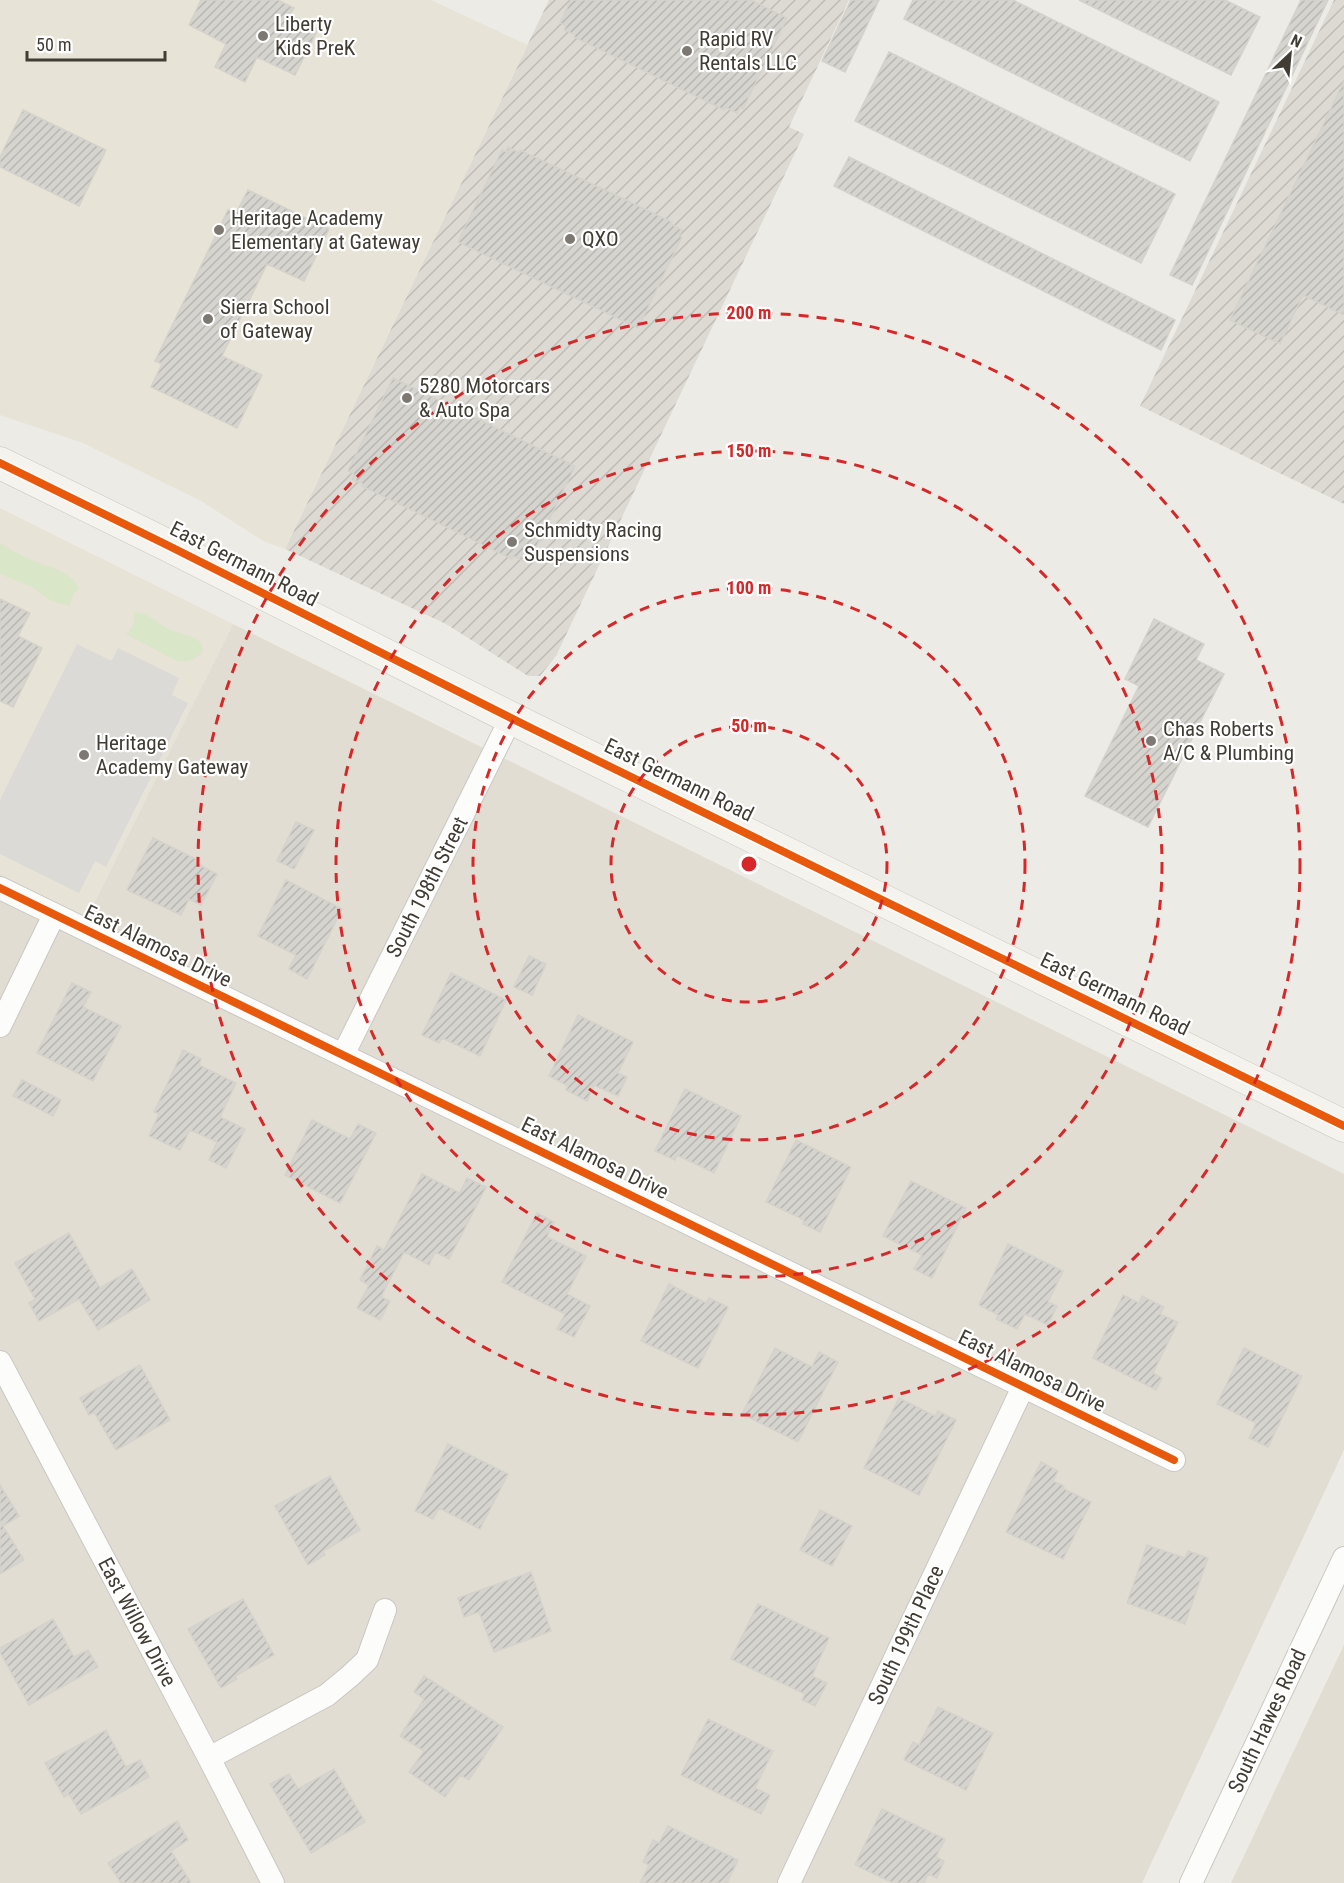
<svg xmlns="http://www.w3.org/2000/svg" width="1344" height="1883" viewBox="0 0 1344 1883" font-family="'Roboto Condensed',sans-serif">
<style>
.residential{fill:#e1ddd3}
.industrial{fill:url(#industrial-furrows)}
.education{fill:#e7e3d6}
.grass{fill:#d9e6c7}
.parking{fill:#dcdad6}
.building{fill:url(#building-hatch);stroke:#d5d2cc;stroke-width:1.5}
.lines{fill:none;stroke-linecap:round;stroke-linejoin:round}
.street-casing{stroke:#c9c7c2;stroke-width:24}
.secondary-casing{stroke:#ccc8be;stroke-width:33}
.street{stroke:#fcfcfb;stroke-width:22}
.secondary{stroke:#f5f3ed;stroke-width:32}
.cycleway-casing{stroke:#fff;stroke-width:11}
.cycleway{stroke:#e8590c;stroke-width:8}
.ring{fill:none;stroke:#d62828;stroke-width:3;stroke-dasharray:10 8}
.poi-dot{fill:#7d7972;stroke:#fff;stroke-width:2}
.labels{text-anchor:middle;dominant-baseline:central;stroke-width:4.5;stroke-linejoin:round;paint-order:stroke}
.poi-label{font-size:21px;fill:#413c34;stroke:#fff;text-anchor:start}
.street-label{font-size:21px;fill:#413c34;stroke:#fff}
.centre{fill:#d62828;stroke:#fff;stroke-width:3}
.ring-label{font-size:18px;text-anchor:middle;font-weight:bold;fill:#d62828;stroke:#fff;stroke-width:4.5;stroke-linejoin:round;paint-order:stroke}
</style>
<defs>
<pattern id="industrial-furrows" width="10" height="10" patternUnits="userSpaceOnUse" patternTransform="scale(1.5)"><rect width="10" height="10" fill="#dddad4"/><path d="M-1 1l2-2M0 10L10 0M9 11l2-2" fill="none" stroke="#bfbcb7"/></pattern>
<pattern id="building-hatch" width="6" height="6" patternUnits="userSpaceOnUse" patternTransform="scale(1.5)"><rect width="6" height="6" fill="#d6d4cf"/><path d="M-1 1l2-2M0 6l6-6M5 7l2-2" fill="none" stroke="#b9b7b2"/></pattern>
</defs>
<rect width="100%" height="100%" fill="#edebe6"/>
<path class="residential" d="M233 624 1344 1174V1450L1142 1883H0V874L87 917Z
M1344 1645V1883H1231Z"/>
<path class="industrial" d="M549 0H849L789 127 804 134 556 656 540 676H528L446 624 285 549Z
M1334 0H1344V504L1140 406Z"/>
<path class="education" d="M0 0H431L528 45 285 549 263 541 201 501 83 443 0 415Z
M0 508 233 624 87 917 0 874Z"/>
<path class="grass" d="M0 543C10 549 19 555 30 559 47 567 69 570 79 588L74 593 69 606 52 601 30 586 0 574Z
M134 612C148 613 157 622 168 629 177 633 187 634 196 639 214 651 192 664 177 661L131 637 126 634C134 629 135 620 134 612Z"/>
<path class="parking" d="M77 644 110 660H112L118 648 179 678 172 695 188 703 106 867 95 861 79 893 0 854V800Z"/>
<path class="building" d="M201 0H278L294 8 290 15 318 29 295 75 257 57 245 82 215 67 226 44 189 25Z
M571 0H751L787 18 743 109 740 107 737 113 725 107 724 110 574 37 575 35 564 30 566 26 560 23Z
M851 0H879L845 72 822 61Z
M913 0H1013L1219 102 1190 161 904 19Z
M1079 0H1225L1260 17 1231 75Z
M1301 0H1328L1192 285 1170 275Z
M889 52 1175 194 1141 263 855 121Z
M1344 81V315L1303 295 1280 344 1230 320Z
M23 110 106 150 79 206 0 167V157Z
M508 147 519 153 520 150 607 191 672 222 671 224 682 230 679 236 682 237 638 328 458 242 502 150 506 152Z
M849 157 1175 320 1161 350 834 186Z
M248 190 329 229 304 281 267 264 222 356 262 375 237 428 151 387 162 364 155 361 228 210 236 213Z
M393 378 575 466 531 558 528 556 525 562 513 556 512 559 362 486 363 484 352 479 354 474 348 471Z
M0 599 30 613 18 636 42 648 13 707 0 701Z
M1154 619 1204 644 1196 660 1224 674 1148 827 1085 796 1139 686 1125 679Z
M296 822 314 830 294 869 277 861Z
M153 838 196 859 194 862 217 874 201 905 189 899 181 915 127 890Z
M286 880 342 909 307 979 289 969 296 955 258 936Z
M529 956 546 964 532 995 514 987Z
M451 973 506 1000 480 1056 442 1038 439 1043 422 1035Z
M72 983 91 992 83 1007 121 1026 93 1081 37 1053Z
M578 1015 633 1042 618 1073 627 1077 618 1096 594 1085 587 1101 566 1090 568 1086 549 1076Z
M183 1050 201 1059 199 1065 236 1083 220 1117 245 1129 226 1168 209 1160 217 1142 190 1130 180 1150 149 1136 159 1114 154 1112Z
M22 1080 61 1100 53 1116 13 1096Z
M685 1089 741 1116 714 1173 677 1155 675 1160 655 1151Z
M312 1120 350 1139 358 1124 376 1133 340 1203 285 1175Z
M796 1140 851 1167 820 1232 803 1224 804 1220 766 1202Z
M422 1174 460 1193 467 1178 486 1187 449 1259 435 1252 429 1265 404 1252 381 1297 390 1301 380 1320 357 1308 369 1285 360 1280 377 1246 384 1250Z
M911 1181 966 1208 932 1278 914 1269 922 1255 883 1236Z
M537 1213 554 1222 547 1237 586 1256 567 1294 590 1306 574 1337 557 1329 565 1314 502 1282Z
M69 1233 100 1288 132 1269 150 1300 98 1330 79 1299 39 1321 29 1303 35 1299 15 1263Z
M1008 1244 1063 1271 1048 1302 1057 1306 1048 1325 1025 1314 1017 1329 996 1319 998 1315 979 1305Z
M669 1284 706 1303 709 1298 728 1307 698 1368 641 1341Z
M1123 1295 1139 1303 1142 1296 1164 1307 1160 1314 1178 1322 1153 1373 1162 1378 1156 1390 1093 1358Z
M775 1348 812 1367 819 1352 838 1362 798 1442 742 1414Z
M1244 1348 1302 1376 1268 1447 1249 1438 1256 1423 1217 1404Z
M140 1365 170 1420 116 1450 94 1412 89 1415 80 1398Z
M899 1398 935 1416 938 1411 956 1420 919 1495 864 1468Z
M448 1444 508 1474 480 1529 439 1508 433 1519 415 1511Z
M1041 1462 1058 1471 1053 1481 1064 1486 1062 1488 1091 1502 1063 1559 1006 1532Z
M330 1476 360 1530 323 1551 325 1555 308 1565 275 1506Z
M0 1485 19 1516 3 1526 24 1560 0 1574Z
M820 1510 852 1526 832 1566 800 1550Z
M1147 1545 1185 1558 1188 1551 1208 1558 1185 1624 1127 1603Z
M531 1572 551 1631 494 1652 479 1612 464 1617 458 1598Z
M243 1599 274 1655 235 1676 237 1679 221 1688 188 1629Z
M758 1604 829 1638 812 1676 827 1683 815 1706 802 1700 805 1694 731 1659Z
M53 1619 74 1657 88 1650 98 1667 29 1705 0 1652V1648Z
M424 1676 503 1727 469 1780 460 1775 445 1797 409 1772 424 1751 400 1736 424 1699 414 1692Z
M938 1707 993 1733 966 1790 904 1760 913 1742 919 1745Z
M708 1719 773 1751 755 1788 770 1795 761 1814 681 1775Z
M106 1730 126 1767 140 1760 149 1777 81 1814 69 1794 64 1797 45 1763Z
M334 1769 365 1822 311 1853 270 1784 289 1774 298 1789Z
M882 1809 945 1839 936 1857 944 1861 937 1878 928 1874 924 1883H893L855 1865Z
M177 1821 188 1840 171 1851 191 1883H121L108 1863Z
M668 1826 738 1860 727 1883H640L649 1865 643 1862 653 1840 659 1843Z"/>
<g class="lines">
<defs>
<path id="street" d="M0 888 1174 1460
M0 1026 54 915
M343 1055 511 718
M0 1362 209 1758 273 1883
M209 1758 327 1695 350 1676 367 1660 385 1610
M789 1883 1023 1387
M1191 1883 1344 1558"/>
<path id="secondary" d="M0 463 167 545 531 728 1344 1126"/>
</defs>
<use href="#street" class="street-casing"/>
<use href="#secondary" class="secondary-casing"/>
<use href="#street" class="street"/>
<use href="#secondary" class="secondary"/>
<defs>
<path id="cycleway" d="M0 463 167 545 531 728 1344 1126
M0 888 1174 1460"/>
</defs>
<use href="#cycleway" class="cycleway-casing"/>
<use href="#cycleway" class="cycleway"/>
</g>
<g class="ring">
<circle cx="749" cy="864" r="138"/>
<circle cx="749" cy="864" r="276"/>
<circle cx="749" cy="864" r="413"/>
<circle cx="749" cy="864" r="551"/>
</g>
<g class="poi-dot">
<circle cx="263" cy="36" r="6"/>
<circle cx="687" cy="51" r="6"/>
<circle cx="219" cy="230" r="6"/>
<circle cx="570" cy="239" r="6"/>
<circle cx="208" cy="319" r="6"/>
<circle cx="407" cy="398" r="6"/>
<circle cx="512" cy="542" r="6"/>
<circle cx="1151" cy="741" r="6"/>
<circle cx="84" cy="755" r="6"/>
</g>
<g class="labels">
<g class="poi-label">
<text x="275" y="24">Liberty<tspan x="275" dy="24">Kids PreK</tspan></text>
<text x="699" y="39">Rapid RV<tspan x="699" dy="24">Rentals LLC</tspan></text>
<text x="231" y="218">Heritage Academy<tspan x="231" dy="24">Elementary at Gateway</tspan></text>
<text x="582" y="239">QXO</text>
<text x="220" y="307">Sierra School<tspan x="220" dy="24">of Gateway</tspan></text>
<text x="419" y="386">5280 Motorcars<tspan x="419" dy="24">&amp; Auto Spa</tspan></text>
<text x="524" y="530">Schmidty Racing<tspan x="524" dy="24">Suspensions</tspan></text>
<text x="1163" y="729">Chas Roberts<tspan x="1163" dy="24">A/C &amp; Plumbing</tspan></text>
<text x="96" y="743">Heritage<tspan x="96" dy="24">Academy Gateway</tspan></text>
</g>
<g class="street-label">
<text transform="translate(244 564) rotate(27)">East Germann Road</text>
<text transform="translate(679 780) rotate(26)">East Germann Road</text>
<text transform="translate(427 887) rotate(-63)">South 198th Street</text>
<text transform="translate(158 946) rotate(26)">East Alamosa Drive</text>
<text transform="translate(1115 994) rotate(26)">East Germann Road</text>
<text transform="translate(595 1158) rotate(26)">East Alamosa Drive</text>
<text transform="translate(1032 1371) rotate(26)">East Alamosa Drive</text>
<text transform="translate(137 1622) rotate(62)">East Willow Drive</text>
<text transform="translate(906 1635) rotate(-65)">South 199th Place</text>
<text transform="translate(1267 1721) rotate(-65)">South Hawes Road</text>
</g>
</g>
<circle cx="749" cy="864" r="9" class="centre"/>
<g class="ring-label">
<text x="749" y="319">200 m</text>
<text x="749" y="457">150 m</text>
<text x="749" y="594">100 m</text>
<text x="749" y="732">50 m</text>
</g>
<g transform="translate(1290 54) rotate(26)" stroke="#ffffff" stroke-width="4.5" paint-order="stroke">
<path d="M0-4.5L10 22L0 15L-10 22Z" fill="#413c34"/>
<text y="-9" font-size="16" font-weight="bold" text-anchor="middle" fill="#413c34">N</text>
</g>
<path d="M27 51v9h138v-9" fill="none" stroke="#413c34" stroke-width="3"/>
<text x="36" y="51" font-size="18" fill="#413c34" stroke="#ffffff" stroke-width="4.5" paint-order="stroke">50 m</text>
</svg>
